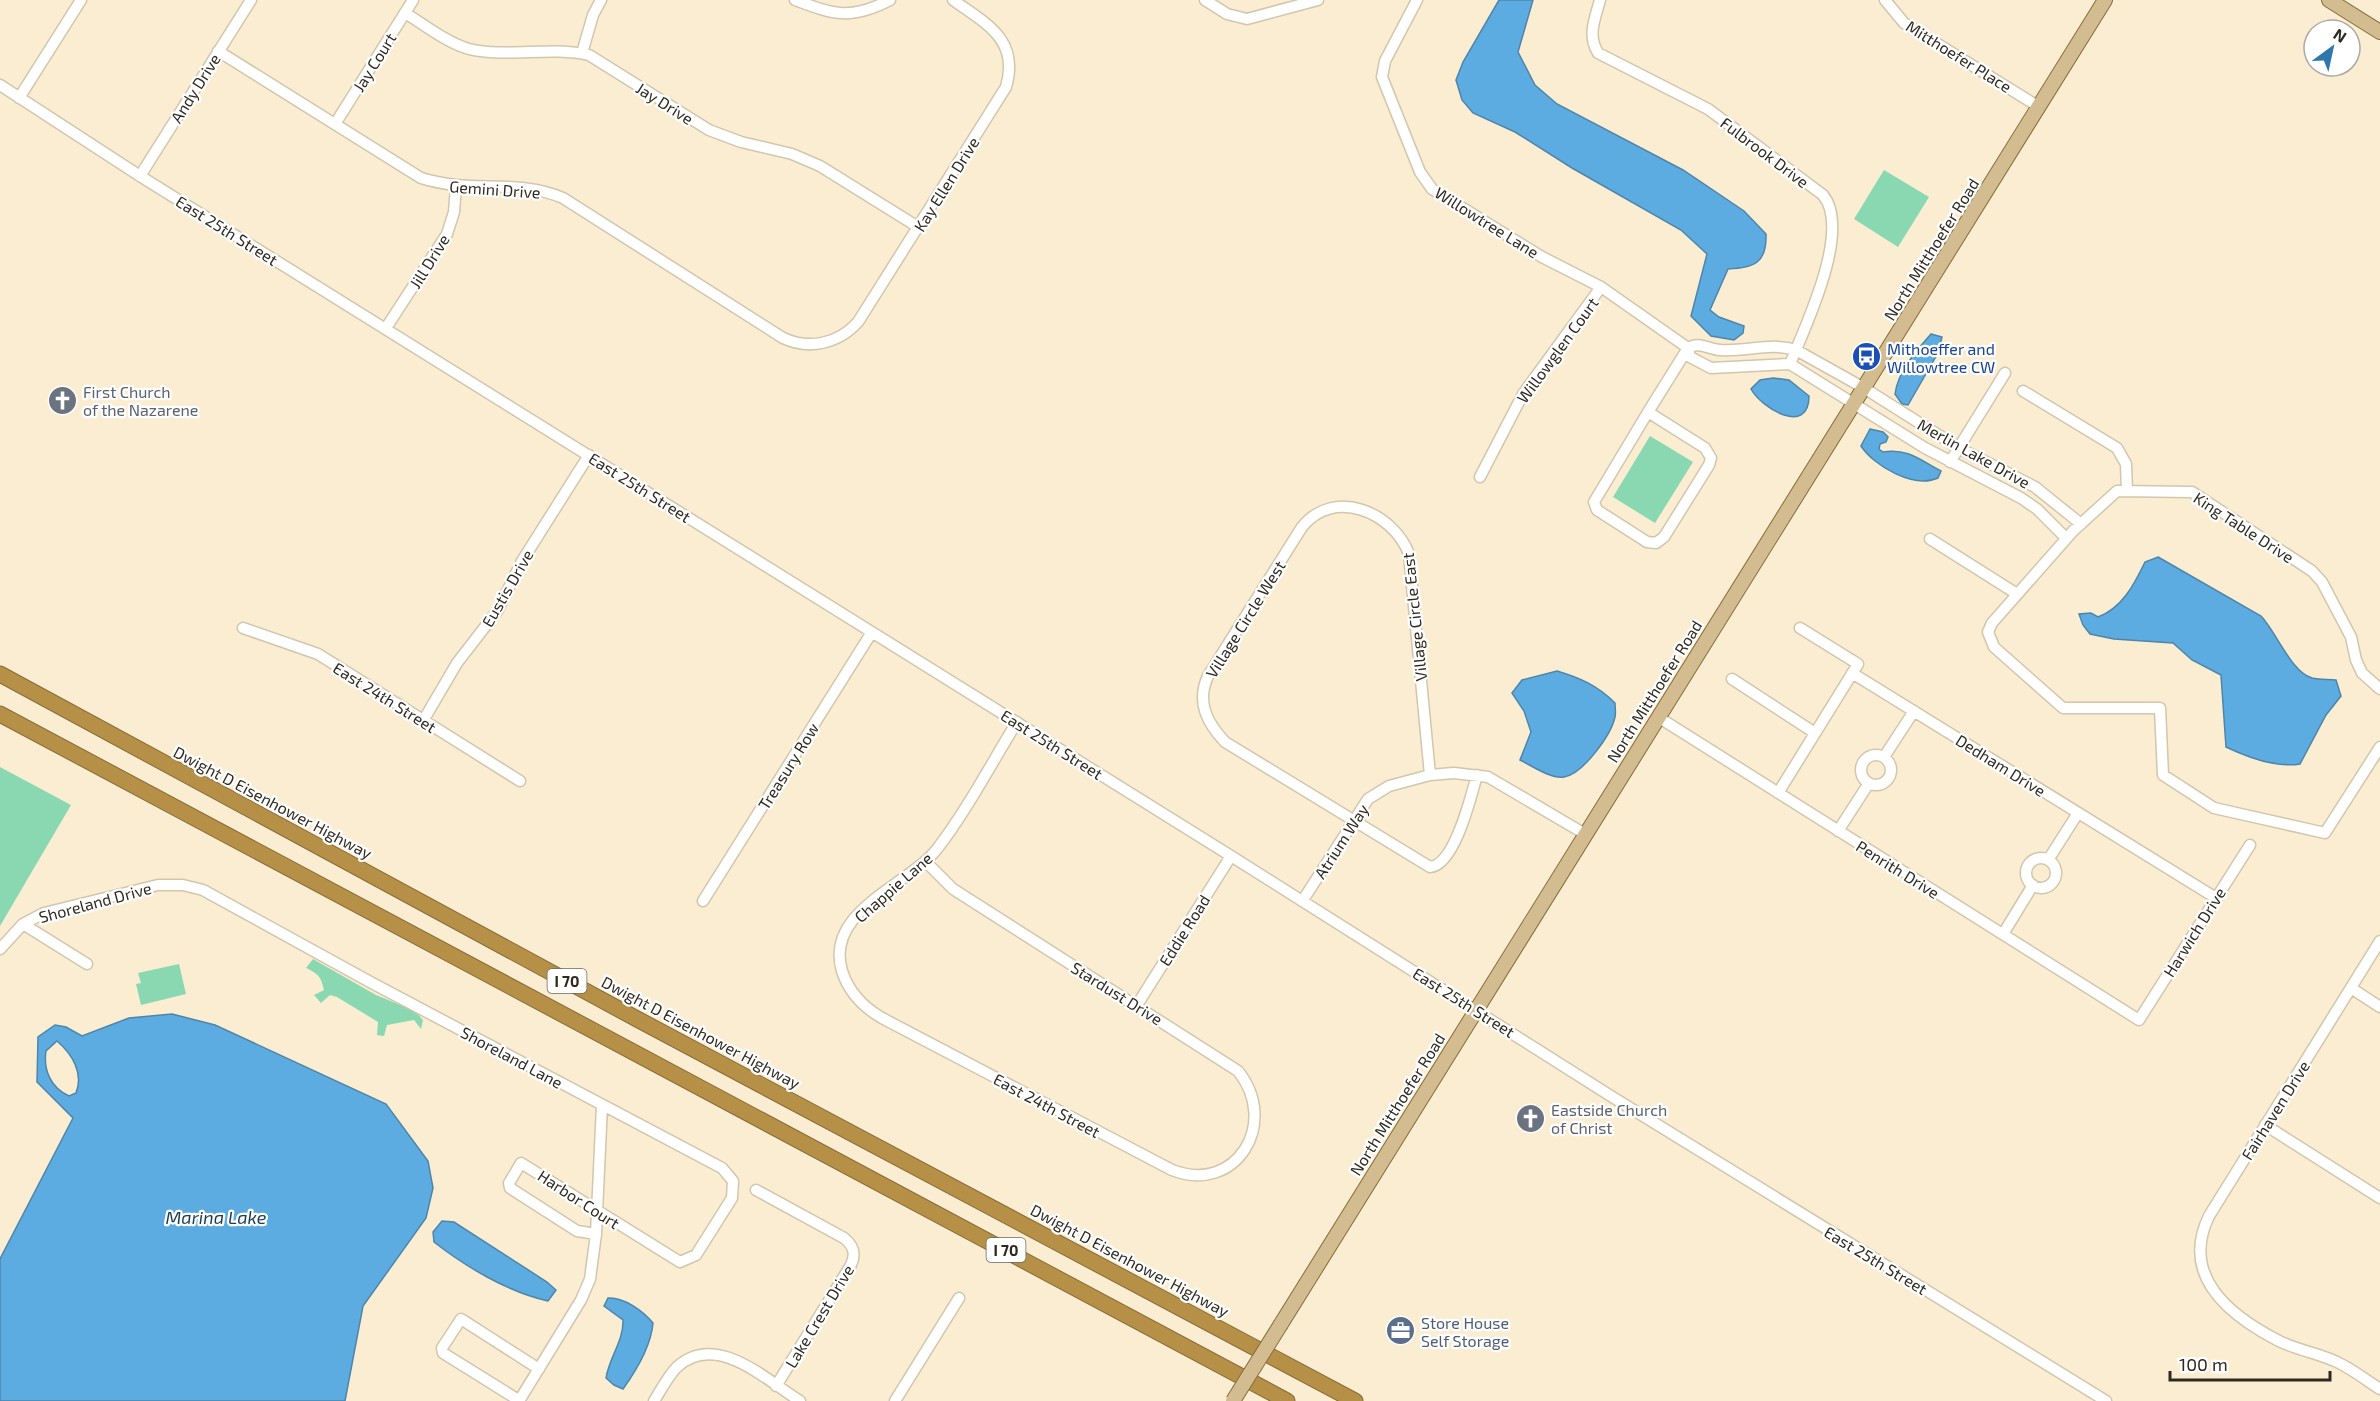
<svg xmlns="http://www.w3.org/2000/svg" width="2380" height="1401" viewBox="0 0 2380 1401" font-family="'Exo 2',sans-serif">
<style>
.green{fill:#8ad8b2}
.water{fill:#5cace2;stroke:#4e85a8;stroke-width:1.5;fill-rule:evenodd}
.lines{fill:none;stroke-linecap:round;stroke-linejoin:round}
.minor-casing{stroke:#d2c6ac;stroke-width:13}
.major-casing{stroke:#876c39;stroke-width:16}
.highway-casing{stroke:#876c39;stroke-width:17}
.minor{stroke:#fff;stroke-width:10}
.major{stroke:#d3bc90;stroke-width:14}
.highway{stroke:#b69046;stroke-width:15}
.major-bridge-casing{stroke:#876c39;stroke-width:16;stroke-linecap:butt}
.major-bridge{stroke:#d3bc90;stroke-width:14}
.labels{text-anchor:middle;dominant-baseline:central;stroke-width:4.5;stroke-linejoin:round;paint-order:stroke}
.shield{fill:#fff;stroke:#6d6a63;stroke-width:1.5}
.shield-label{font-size:15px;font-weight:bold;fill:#2f2a20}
.street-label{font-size:16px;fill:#2f2a20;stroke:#fff}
.transit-label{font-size:16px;fill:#164399;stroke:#fff;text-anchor:start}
.worship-label{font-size:16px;fill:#5b616d;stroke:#fff;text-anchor:start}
.service-label{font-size:16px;fill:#4e5e75;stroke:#fff;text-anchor:start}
.water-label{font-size:18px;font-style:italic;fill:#1a3c53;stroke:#fff}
</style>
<rect width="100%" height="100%" fill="#faedd2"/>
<path class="green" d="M1884 170 1929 197 1898 247 1854 219Z
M1650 436 1693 462 1655 523 1613 497Z
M0 767 71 805 0 926Z
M313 959 376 995 415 1011 423 1020 421 1029 414 1020 387 1025 384 1036 377 1035 378 1022 337 997 330 995 321 1003 314 995 324 990C321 977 319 974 306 968Z
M179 964 186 994 141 1005 136 984 141 983 138 973Z"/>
<path class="water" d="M1499 0H1533L1518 52 1535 85 1557 104 1683 170 1744 211 1766 234C1767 263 1754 268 1728 269L1710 310 1719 317 1744 326 1743 333 1734 340 1711 336 1691 316 1707 254 1681 230 1572 168 1515 132 1473 113 1462 100 1456 80 1463 62Z
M1931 334 1942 337 1938 353 1908 405 1902 404 1895 394C1898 371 1916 351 1931 334Z
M1773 378 1789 380 1809 396C1809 436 1762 409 1751 389L1760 380Z
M1870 429 1883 432 1888 437 1886 442 1880 444 1879 449 1883 452C1908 448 1920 460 1941 471L1938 478C1914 489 1874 466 1861 446Z
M2158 557 2261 616C2277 633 2291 672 2312 678 2320 680 2329 679 2336 680L2341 696 2326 715 2300 764C2276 768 2247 757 2226 747L2221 675 2192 660 2173 643 2114 639 2090 634 2083 625 2079 614 2091 613 2098 617C2122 608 2134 585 2145 562Z
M1557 671C1580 678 1597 685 1615 703 1615 707 1616 713 1615 717 1611 735 1583 774 1564 777 1551 779 1532 766 1520 760L1531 732 1524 711 1512 693 1522 680Z
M172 1014 215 1025 386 1104 428 1161 433 1188 426 1218 363 1306 345 1401H0V1259L73 1118 37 1082 38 1037 55 1025 66 1027 82 1036 129 1018ZM57 1041C72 1054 84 1073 76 1093L69 1096C51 1088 43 1070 46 1051Z
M442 1221 454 1222 547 1282 556 1290 548 1301C508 1292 466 1267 434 1242L433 1232Z
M608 1298C624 1297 643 1311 653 1323 651 1346 636 1371 623 1389L614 1385 606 1378C609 1358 624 1340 623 1320L604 1306Z"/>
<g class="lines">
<defs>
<path id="minor" d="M795 0C835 15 851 20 890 0
M1205 0 1227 14 1247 19 1318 0
M1417 0 1385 61 1382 77 1420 172 1432 189 1542 257 1601 287 1688 348 1690 357 1711 368 1790 364 1925 448 2021 498 2037 509 2066 538
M1600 0C1595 19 1587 35 1598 53L1708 109 1823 195C1852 230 1805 327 1790 364
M1885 0 1904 23 2039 107
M405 13C425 25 447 43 469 49 507 58 550 46 589 55L709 130 741 142 792 154 820 166 918 227
M218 51 421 178C472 194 516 178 563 198L783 338C809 350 838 344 858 322L1006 87C1020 39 985 23 953 0
M582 53 593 15 601 0
M0 85 140 176 1231 856 1614 1098 2106 1401
M19 98 81 0
M335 124 413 0
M140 176 251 0
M386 328 447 234 454 212 456 187
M1688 348C1699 341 1708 349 1720 350 1746 352 1771 342 1796 350L1864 388 1959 448 2035 487 2081 524
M2023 391 2117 448 2126 464 2127 491
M1648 412 1705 448 1711 458 1709 465 1664 537 1656 543 1647 542 1597 510 1594 502Z
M1648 412 1688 348
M1950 462 2005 373
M1480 477 1523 394 1601 287
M1930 539 2017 594
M243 628 318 654 520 781
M1852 673 2216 898
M1732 679 1815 733
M2380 689 2362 673 2356 660 2351 637 2322 582 2312 571 2192 492 2117 491 2073 531 1992 623 1988 632 1994 647 2063 708H2160L2163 775 2214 808 2325 833 2380 747
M1658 717 2139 1020 2250 845
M423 721 457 663 498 610 522 561 589 455
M1861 770a15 15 0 1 1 30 0a15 15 0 1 1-30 0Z
M1884 757 1914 711
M1430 775 1409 554C1393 512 1334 487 1302 527L1208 676C1196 702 1207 723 1225 742L1430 867C1455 865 1471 796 1477 775
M1778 793 1858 664 1800 628
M1838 831 1869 783
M2026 873a15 15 0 1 1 30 0a15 15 0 1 1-30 0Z
M2048 860 2078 813
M925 861 953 889 1238 1071C1280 1123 1236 1195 1172 1170L882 1018C863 1007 849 993 842 971 824 911 908 886 937 849 967 810 991 764 1017 722
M1303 900 1368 799 1389 786 1430 775 1454 773 1488 777 1585 834
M703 901 872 632
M23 924 87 964
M2003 934 2033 885
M2380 941 2209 1216C2180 1276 2229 1315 2277 1340 2296 1350 2318 1353 2337 1362 2352 1369 2366 1380 2380 1389
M0 949 23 924 44 913 158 885H183L203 890 372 983 722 1168 733 1181 732 1198 696 1255 680 1262 521 1163 509 1183 510 1188 577 1231 596 1234
M2351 988 2380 1007
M1137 1005 1231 856
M2265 1125 2380 1198
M756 1190 844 1238C854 1246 856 1254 851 1265L776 1386
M519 1401 581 1300 590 1279 596 1234 602 1105
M520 1401 443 1353 442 1348 461 1319 539 1369
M654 1401C661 1390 668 1376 677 1367 716 1331 766 1380 800 1401
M895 1401 959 1298"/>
<path id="major" d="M2329 0 2380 32
M1281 1324 2105 0"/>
<path id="highway" d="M0 674 637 1019 1355 1401
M0 714 1287 1401"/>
</defs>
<use href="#minor" class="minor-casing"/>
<use href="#major" class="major-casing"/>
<use href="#highway" class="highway-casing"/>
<use href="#minor" class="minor"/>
<use href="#major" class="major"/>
<use href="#highway" class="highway"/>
<defs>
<path id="major-bridge" d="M1233 1401 1281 1324"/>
</defs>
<use href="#major-bridge" class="major-bridge-casing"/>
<use href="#major-bridge" class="major-bridge"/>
</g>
<defs>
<symbol id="bus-disc" viewBox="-11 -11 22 22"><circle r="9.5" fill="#1a4fb4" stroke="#fff"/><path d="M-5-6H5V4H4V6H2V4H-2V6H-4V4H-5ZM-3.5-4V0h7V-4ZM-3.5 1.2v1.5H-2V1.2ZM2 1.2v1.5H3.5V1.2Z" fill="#fff"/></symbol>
<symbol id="church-disc" viewBox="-11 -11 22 22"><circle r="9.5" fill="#6b7280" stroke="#fff"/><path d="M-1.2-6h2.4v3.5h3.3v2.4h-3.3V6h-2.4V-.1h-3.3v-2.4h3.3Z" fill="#fff"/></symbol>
<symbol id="office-disc" viewBox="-11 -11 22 22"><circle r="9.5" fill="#5c6f8a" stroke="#fff"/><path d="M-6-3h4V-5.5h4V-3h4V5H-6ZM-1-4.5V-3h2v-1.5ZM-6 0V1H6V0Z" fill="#fff"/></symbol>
</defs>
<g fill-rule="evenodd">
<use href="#bus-disc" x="1850" y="340" width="33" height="33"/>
<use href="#church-disc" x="46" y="384" width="33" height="33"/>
<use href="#church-disc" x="1514" y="1102" width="33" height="33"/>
<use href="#office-disc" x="1384" y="1314" width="33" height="33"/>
</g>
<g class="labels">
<g class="shield">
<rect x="547.5" y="969" width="39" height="24" rx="4.5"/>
<rect x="986.5" y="1238" width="39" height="24" rx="4.5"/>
</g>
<g class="shield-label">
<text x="567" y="981">I 70</text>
<text x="1006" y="1250">I 70</text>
</g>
<g class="street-label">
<text transform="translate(1959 56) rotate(32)">Mitthoefer Place</text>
<text transform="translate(374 62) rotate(-58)">Jay Court</text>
<text transform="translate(195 88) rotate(-58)">Andy Drive</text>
<text transform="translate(665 103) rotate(32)">Jay Drive</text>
<text transform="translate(1765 152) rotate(37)">Fulbrook Drive</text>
<text transform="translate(946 184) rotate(-58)">Kay Ellen Drive</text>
<text transform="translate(495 189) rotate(4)">Gemini Drive</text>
<text transform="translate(1487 222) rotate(32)">Willowtree Lane</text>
<text transform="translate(227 230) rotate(32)">East 25th Street</text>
<text transform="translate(1931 249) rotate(-58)">North Mitthoefer Road</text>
<text transform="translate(429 261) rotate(-58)">Jill Drive</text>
<text transform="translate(1557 350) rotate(-54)">Willowglen Court</text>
<text transform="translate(1974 453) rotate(29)">Merlin Lake Drive</text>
<text transform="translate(640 487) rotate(32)">East 25th Street</text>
<text transform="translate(2244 527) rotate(33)">King Table Drive</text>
<text transform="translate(507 588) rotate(-60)">Eustis Drive</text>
<text transform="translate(1414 617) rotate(-96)">Village Circle East</text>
<text transform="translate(1245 619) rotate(-58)">Village Circle West</text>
<text transform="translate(1654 691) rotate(-58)">North Mitthoefer Road</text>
<text transform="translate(385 697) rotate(32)">East 24th Street</text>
<text transform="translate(1052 744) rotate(32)">East 25th Street</text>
<text transform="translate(2001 765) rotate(32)">Dedham Drive</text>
<text transform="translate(788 766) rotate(-58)">Treasury Row</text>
<text transform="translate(273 802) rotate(28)">Dwight D Eisenhower Highway</text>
<text transform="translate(1341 841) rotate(-57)">Atrium Way</text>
<text transform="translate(1898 869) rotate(32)">Penrith Drive</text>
<text transform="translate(893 887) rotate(-41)">Chappie Lane</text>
<text transform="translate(95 902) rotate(-15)">Shoreland Drive</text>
<text transform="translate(1184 930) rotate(-58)">Eddie Road</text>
<text transform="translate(2194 932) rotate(-58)">Harwich Drive</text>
<text transform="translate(1117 993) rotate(32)">Stardust Drive</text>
<text transform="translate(1464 1002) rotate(32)">East 25th Street</text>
<text transform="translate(701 1032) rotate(28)">Dwight D Eisenhower Highway</text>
<text transform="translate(512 1057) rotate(28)">Shoreland Lane</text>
<text transform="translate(1397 1104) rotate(-58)">North Mitthoefer Road</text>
<text transform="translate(1047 1105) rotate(28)">East 24th Street</text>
<text transform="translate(2275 1110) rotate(-58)">Fairhaven Drive</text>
<text transform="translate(579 1199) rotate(33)">Harbor Court</text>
<text transform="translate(1130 1260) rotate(28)">Dwight D Eisenhower Highway</text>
<text transform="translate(1876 1260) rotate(31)">East 25th Street</text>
<text transform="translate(819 1316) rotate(-59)">Lake Crest Drive</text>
</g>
<g class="transit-label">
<text x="1887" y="348">Mithoeffer and<tspan x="1887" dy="18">Willowtree CW</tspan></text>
</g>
<g class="worship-label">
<text x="83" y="391">First Church<tspan x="83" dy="18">of the Nazarene</tspan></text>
<text x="1551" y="1109">Eastside Church<tspan x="1551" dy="18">of Christ</tspan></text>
</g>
<g class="service-label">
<text x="1421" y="1322">Store House<tspan x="1421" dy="18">Self Storage</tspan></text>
</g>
<g class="water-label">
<text x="216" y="1217">Marina Lake</text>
</g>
</g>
<g transform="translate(2332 48) rotate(33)"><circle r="28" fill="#ffffff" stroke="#acaaa6" stroke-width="1.5"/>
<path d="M0-4.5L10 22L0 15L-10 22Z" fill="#2d77ab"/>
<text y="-9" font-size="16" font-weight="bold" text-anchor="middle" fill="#2f2a20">N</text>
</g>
<path d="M2170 1371v9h160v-9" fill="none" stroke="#2f2a20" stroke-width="3"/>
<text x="2179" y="1371" font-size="18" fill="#2f2a20" stroke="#ffffff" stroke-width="4.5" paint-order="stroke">100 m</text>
</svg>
